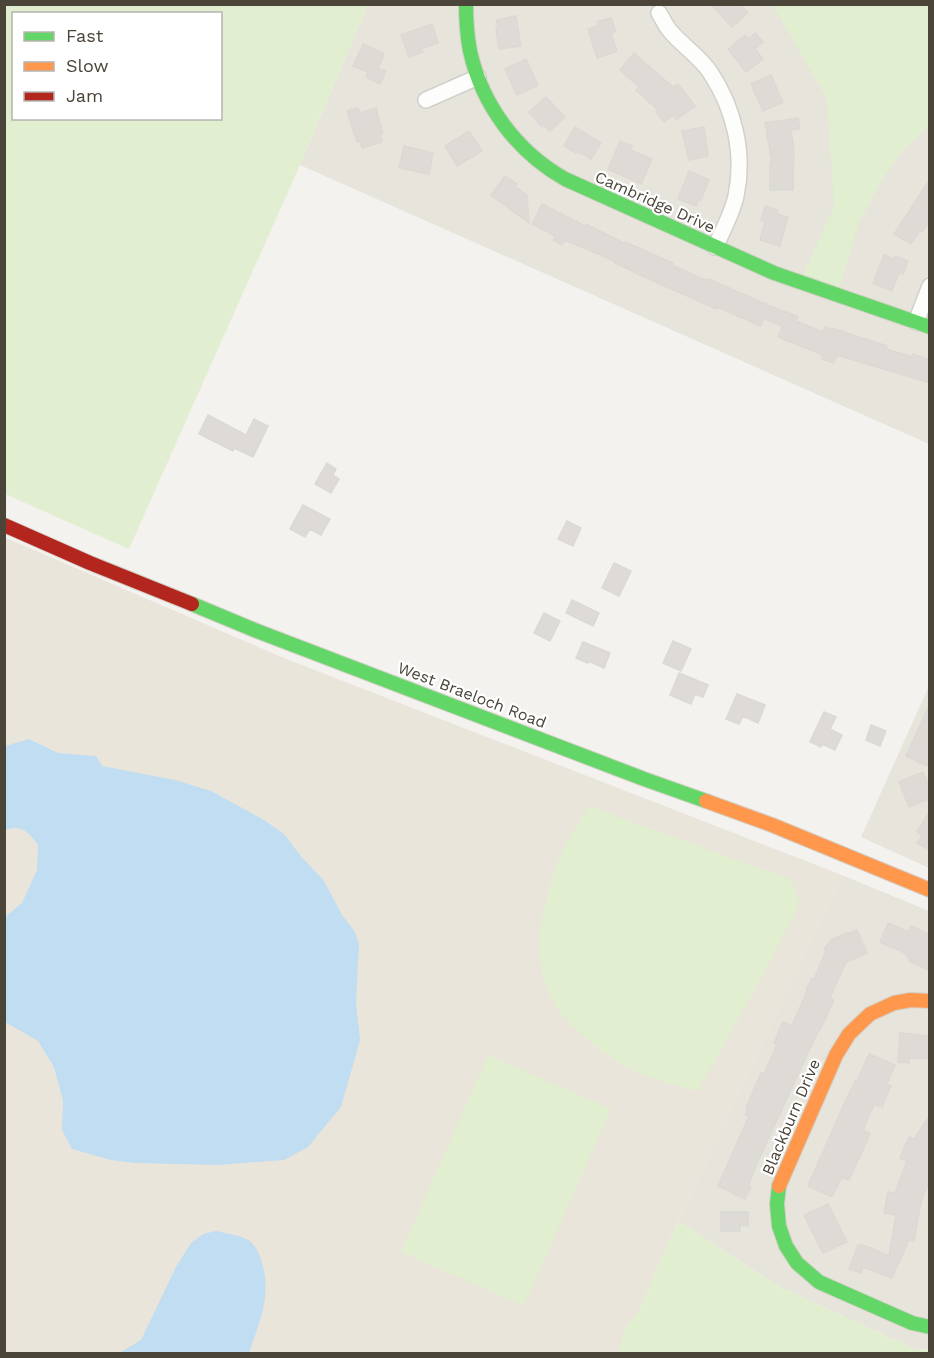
<svg xmlns="http://www.w3.org/2000/svg" width="934" height="1358" viewBox="0 0 934 1358" font-family="'Work Sans',sans-serif">
<style>
.residential{fill:#e7e4dc}
.education{fill:#eae5da}
.green{fill:#e1eecf;fill-rule:evenodd}
.water{fill:#c0ddf1}
.building{fill:#dedbd6;stroke:#dcd9d4;stroke-width:1.5}
.lines{fill:none;stroke-linecap:round;stroke-linejoin:round}
.street-casing{stroke:#d2d0cb;stroke-width:18}
.fast-casing{stroke:#d3cfc5;stroke-width:16}
.slow-casing{stroke:#d3cfc5;stroke-width:16}
.jam-casing{stroke:#d3cfc5;stroke-width:16}
.street{stroke:#fdfdfc;stroke-width:15}
.fast{stroke:#63d668;stroke-width:14}
.slow{stroke:#ff974d;stroke-width:14}
.jam{stroke:#b3261e;stroke-width:14}
.labels{text-anchor:middle;dominant-baseline:central;stroke-width:4.5;stroke-linejoin:round;paint-order:stroke}
.street-label{font-size:16px;fill:#4b4439;stroke:#fff}
</style>
<rect width="100%" height="100%" fill="#f4f2ee"/>
<path class="residential" d="M368 5H929V444L300 165Z
M929 686V868L861 837Z
M842 875 929 911V1349L917 1350 778 1286 678 1221Z"/>
<path class="education" d="M4 537 284 658 842 875 678 1221 620 1353H5Z"/>
<path class="green" d="M5 4 368 5 300 165 129 549 5 494ZM14 14H220V118H14Z
M773 5H929V126L906 147 883 178 859 223 839 288 803 275 834 207 827 99Z
M589 806 792 880 800 904 770 962 698 1091C683 1087 668 1084 654 1079 615 1065 560 1027 546 986 537 960 538 931 545 905 550 884 557 860 567 841 574 829 582 818 589 806Z
M488 1055 611 1109 524 1306 401 1252Z
M678 1221 778 1286 917 1350H930L929 1354H618L625 1328 638 1312Z"/>
<path class="water" d="M29 739 58 753 96 756 102 766 175 780 211 791 264 820 284 834 300 855 324 881 342 915 355 932 359 944 356 1002 360 1040 341 1107 308 1147 284 1160 218 1165 134 1163 111 1160 72 1149 62 1130 63 1100 54 1067 38 1041 5 1022V917L22 903 37 870 38 845C29 832 21 824 5 830V746Z
M216 1231C227 1234 244 1235 252 1243 257 1248 260 1256 262 1263 272 1294 259 1324 249 1353H119L141 1340 176 1267 191 1243 203 1234Z"/>
<path class="building" d="M711 4H740L748 13 732 27Z
M516 16 521 46 499 49 496 28 498 27 496 20Z
M611 18 616 31 611 33 617 51 597 58 588 29 599 26 597 22Z
M432 24 438 43 421 49 423 52 409 57 401 35Z
M755 33 763 42 755 49 763 59 746 72 728 49 745 35 748 39Z
M363 44 384 54 378 68 386 71 380 84 366 77 368 72 353 66Z
M634 53 673 87 678 84 695 106 676 120 673 115 664 122 656 112 658 110 636 90 639 87 620 70Z
M526 59 538 85 517 95 505 69Z
M771 75 783 102 763 111 751 84Z
M546 97 565 117 550 131 544 125 542 127 529 112Z
M358 108 360 113 376 108 383 134 380 135 382 142 362 148 360 141 357 142 347 111Z
M798 118 800 129 791 130 794 150 793 190H770V162H772L765 123Z
M575 127 601 143 591 159 577 151 576 153 564 146Z
M704 127 708 156 689 160 682 131Z
M469 131 482 151 457 166 445 146Z
M620 141 632 146 631 150 652 159 641 184 608 169Z
M404 146 433 153 429 174 399 168Z
M689 171 709 180 701 200 699 199 696 206 678 199Z
M505 176 517 184 515 187 527 195 529 223 491 195Z
M930 179V220L922 232 920 230 911 244 894 234Z
M542 204 585 226 586 224 624 243 625 242 673 263 672 265 700 278 709 280V279L784 312V311L798 317 796 321 823 332 825 327 831 329 832 328 887 346 886 349 913 357V354L930 360V383L837 355 834 363 822 359 823 355 778 337 783 326 764 319 760 326 718 307 717 309 651 280 615 263 616 262 589 250 564 240 562 245 553 240 555 236 532 224Z
M765 206 778 210 777 214 788 217 780 246 760 240 765 221 761 220Z
M884 255 894 259 895 256 908 261 903 274 899 273 892 291 873 283Z
M208 415 246 435 254 419 268 426 253 457 234 448 233 451 199 434Z
M327 463 336 469 333 475 339 479 331 493 315 484Z
M303 505 330 519 321 535 310 529 305 537 290 529Z
M567 521 581 528 573 546 558 539Z
M614 563 631 571 619 596 602 588Z
M572 600 599 613 593 626 566 613Z
M544 613 560 621 550 641 534 633Z
M673 641 691 649 681 671 663 663Z
M583 642 610 653 604 668 588 661V663L576 658Z
M679 673 708 685 703 697 695 694 691 704 670 695Z
M737 694 765 705 758 723 743 716 739 724 726 719Z
M930 704V760L927 766 906 756Z
M824 712 836 717 830 729 842 735 835 750 822 744 821 747 810 742Z
M871 725 886 731 880 746 866 740Z
M923 772 930 789V792L926 794 928 799 909 807 899 782Z
M930 811V850L917 843 922 835 917 832Z
M888 923 908 932 911 926 930 935V971L909 961 910 958 906 956 907 954 880 942Z
M857 930 867 953 846 962 830 998 834 1000 820 1030 819 1029 759 1159 748 1186 751 1187 745 1199 718 1186 749 1116 745 1115 748 1109 746 1108 761 1073 764 1074 777 1044 774 1043 783 1022 792 1026 807 991 806 990 812 978 814 979 826 951 824 949 831 940 848 932 849 934Z
M900 1033 930 1036V1059L909 1058V1063L898 1062Z
M869 1054 895 1065 887 1084 891 1086 882 1107 874 1104 863 1130 870 1134 849 1180 842 1177 832 1197 808 1186 846 1100 855 1081H857Z
M930 1115V1168L926 1178 930 1179V1181L921 1201 914 1241 909 1240 892 1278 863 1267 861 1273 849 1269 858 1245H863L889 1256 896 1215 884 1213 888 1192 895 1193 907 1161 900 1158 909 1137 914 1139Z
M828 1204 847 1242 823 1253 804 1215Z
M721 1212H748V1226L740 1225V1231H721Z"/>
<g class="lines">
<defs>
<path id="street" d="M659 13C663 19 666 27 671 32 683 46 700 57 710 72 734 108 745 153 736 196 732 214 723 230 715 247
M426 100 478 77
M916 322 930 286"/>
<path id="fast" d="M466 4C466 20 467 35 470 51 482 105 517 152 565 179L774 273 930 327
M192 604 257 631 644 779 706 801
M779 1186 777 1204 779 1226 786 1246 797 1263 819 1282 912 1323 930 1327"/>
<path id="slow" d="M706 801 772 825 930 890
M779 1186 836 1055 849 1034 870 1014 894 1003 911 1000 930 1001"/>
<path id="jam" d="M4 525 90 563 192 604"/>
</defs>
<use href="#street" class="street-casing"/>
<use href="#fast" class="fast-casing"/>
<use href="#slow" class="slow-casing"/>
<use href="#jam" class="jam-casing"/>
<use href="#street" class="street"/>
<use href="#fast" class="fast"/>
<use href="#slow" class="slow"/>
<use href="#jam" class="jam"/>
</g>
<g class="labels">
<g class="street-label">
<text transform="translate(655 202) rotate(24)">Cambridge Drive</text>
<text transform="translate(472 695) rotate(21)">West Braeloch Road</text>
<text transform="translate(791 1117) rotate(-67)">Blackburn Drive</text>
</g>
</g>
<rect width="934" height="1358" fill="none" stroke="#4b4439" stroke-width="12"/>
<rect x="12" y="12" width="210" height="108" fill="#ffffff" stroke="#b7b4b0" stroke-width="1.5"/>
<rect x="24" y="32" width="30" height="9" fill="#63d668" stroke="#b7b4b0" stroke-width="1.5"/>
<text x="66" y="42" font-size="18" fill="#4b4439">Fast</text>
<rect x="24" y="62" width="30" height="9" fill="#ff974d" stroke="#b7b4b0" stroke-width="1.5"/>
<text x="66" y="72" font-size="18" fill="#4b4439">Slow</text>
<rect x="24" y="92" width="30" height="9" fill="#b3261e" stroke="#b7b4b0" stroke-width="1.5"/>
<text x="66" y="102" font-size="18" fill="#4b4439">Jam</text>
</svg>
